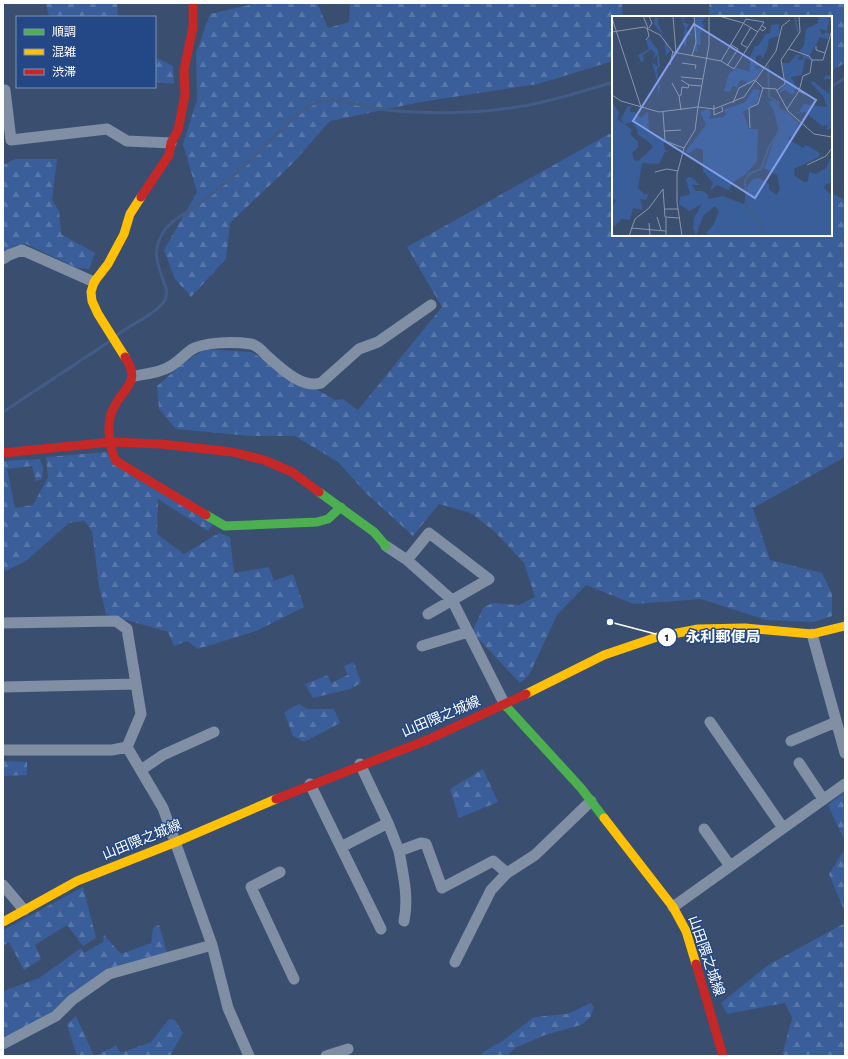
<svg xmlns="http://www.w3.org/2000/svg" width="848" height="1059" viewBox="0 0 848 1059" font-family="'Alegreya Sans','Noto Sans JP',sans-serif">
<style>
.forest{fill:url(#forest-firs)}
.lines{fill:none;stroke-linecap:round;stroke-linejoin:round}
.stream{stroke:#425c87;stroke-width:3}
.street{stroke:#818fa5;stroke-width:11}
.fast{stroke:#4caf50;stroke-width:9}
.slow{stroke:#ffc107;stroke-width:9}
.jam{stroke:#c62828;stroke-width:9}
.labels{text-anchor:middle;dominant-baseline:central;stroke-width:3;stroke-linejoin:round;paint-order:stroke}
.street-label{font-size:14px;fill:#fff;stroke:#244885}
.inset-river{fill:none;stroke:#425c87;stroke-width:2}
.inset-road{fill:none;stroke:#8995a9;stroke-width:1}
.view{fill:#839eea;fill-opacity:0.15;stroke:#839eea;stroke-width:2}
.inset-edge{fill:none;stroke:#fff;stroke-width:2}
.leader{fill:none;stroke:#fff;stroke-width:1.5}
.callout-dot{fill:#fff;stroke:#244885;stroke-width:1.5}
.mark-label{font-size:12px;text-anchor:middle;font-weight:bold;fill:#111}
.callout-label{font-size:15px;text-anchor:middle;font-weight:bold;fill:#fff;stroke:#244885;stroke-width:3;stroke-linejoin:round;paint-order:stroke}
</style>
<defs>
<pattern id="forest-firs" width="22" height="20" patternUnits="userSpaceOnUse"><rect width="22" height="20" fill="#395e9a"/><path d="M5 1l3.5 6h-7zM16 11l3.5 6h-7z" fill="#5776a9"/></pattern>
</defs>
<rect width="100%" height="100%" fill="#3a4e6f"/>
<path class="forest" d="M46 3H117L118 17H49Z
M257 3H317L328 28 349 22 350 3H622L623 17H613V61L538 84 421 102 330 121 292 164 230 223 226 259 191 297 175 279 164 250 197 192 183 144 197 100 196 53 210 14Z
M709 3H845V63L831 71V17H709Z
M155 57 173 66 174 84 155 82Z
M609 134 613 135V235H831V193L845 200V457L753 508 770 560 822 573 832 594V616L814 622 766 620 701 599 634 604 586 585 557 615 529 675 520 683 472 632 483 608 492 603 519 605 535 597 524 563 495 532 471 513 439 504 413 536 367 494 338 462 295 436H250L176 429 159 409 157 386 181 365 205 349 251 352 335 400 343 399 358 410 442 307 407 247Z
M15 159H57L52 200 59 211 61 234 95 253 89 269 77 268 26 244 14 246 3 254V165Z
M106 452 213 525 208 531 158 499 157 534 184 554 219 533 230 537 234 573 269 567 274 581 293 574 304 607 256 631 198 649 187 641 174 646 168 632 106 614 99 586 92 531 84 521 69 523 26 561 3 572V461L40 459 43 469 42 479 36 481 32 466 7 469 15 508 33 505 48 477 46 457Z
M354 662 361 683 350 689 313 698 305 684 328 675 331 683 348 675 344 666Z
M299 704 307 709H334L340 723 304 742 293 736 284 712Z
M3 761 27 762V775L3 776Z
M483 769 498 802 459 818 450 789Z
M845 791V842L828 805Z
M845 849V912L829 874Z
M83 887 96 938 83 946 67 925 35 945 41 959 24 970 9 942 3 946V930Z
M845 923V1056H782L792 1018 785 1003 727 1014 721 1003 768 965Z
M159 925 167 952 106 970 53 1013 3 1039V991L39 978 81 948 84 953 103 942 104 935 121 954 151 943 153 928Z
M591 1003 594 1008 590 1018 581 1025 545 1035 515 1048 507 1056H481L483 1052 504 1040 534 1017 567 1014Z
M76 1016 94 1056 116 1046 121 1053 151 1042 169 1019 175 1020 183 1033 170 1056H77L67 1024Z"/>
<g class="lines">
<path class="stream" d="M831 87 845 78
M116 336C130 324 152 317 163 303 177 285 142 263 164 231 170 221 186 213 196 206 220 188 243 168 264 147 280 132 297 111 317 102 332 95 369 108 386 110 429 114 475 114 517 107 550 102 582 92 613 82
M3 412 110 341"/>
<path class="street" d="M5 90 11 140 107 129 127 141 171 143
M3 259 9 255 22 250 94 282
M134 376C145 374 159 373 169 367 177 363 184 355 191 350 204 341 236 342 251 344 257 345 262 351 266 355 280 367 301 389 321 383L359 349 378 342 431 305
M386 546 407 560 452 600 505 705
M407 560 429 533 489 579 428 614
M3 623 116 621 127 629 141 714 127 747 112 750H3
M812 634 845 753
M422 646 468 632
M3 687 135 684
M710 722 783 828
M791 741 836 722
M127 747 163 808 212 945 228 1008 249 1056
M799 763 823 799
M360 764 388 823 399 851
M141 770 163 755 214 732
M310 784 381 929
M704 829 730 866
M341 847 388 823
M280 872 251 887 294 979
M3 885 24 910
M673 907 845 784
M404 921C409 898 403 874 399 851L421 843 426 844 442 888 493 861 507 873 535 855 591 801
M455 962 491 890 507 873
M3 1044 56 1016 72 1000 109 974 212 945
M326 1056 348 1049"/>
<path class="fast" d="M319 492 374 532 386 546
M206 515 225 526 317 522 328 519 341 507
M505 705 581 788 604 818"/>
<path class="slow" d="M125 357 98 314 92 301 91 292 94 282 108 264 124 234 130 214 141 197
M526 694 604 655 657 637 698 629 745 628 812 634 845 626
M604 818 673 907 686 931 696 964
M3 922 77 881 176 842 276 799"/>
<path class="jam" d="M141 197 169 155 171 143 178 130 185 95 184 70 193 27V3
M125 357C142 383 123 387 113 409 106 423 109 447 116 461L206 515
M3 453 111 442 161 444 232 452 264 460 292 472 319 492
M276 799 427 740 526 694
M696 964 723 1056"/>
</g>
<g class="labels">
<g class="street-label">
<text transform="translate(441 717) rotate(-23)">山田隈之城線</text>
<text transform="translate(142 840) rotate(-22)">山田隈之城線</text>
<text transform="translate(706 956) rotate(71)">山田隈之城線</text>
</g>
</g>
<g transform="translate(612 16)">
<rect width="220" height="220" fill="#3a4e6f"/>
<path d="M43 0H46V7L58 35 54 40 52 21 42 8ZM70 0H74L70 6 77 8 74 14 81 19H75L74 31 70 27 73 12 70 6ZM82 0H92L94 3 90 5 92 10 88 18 89 29H85L86 36 82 35 84 26ZM207 0H218L215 15 208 13 210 19 214 16 218 17 216 23 208 21 198 39 200 45 193 42 190 59 179 61 185 71 181 79 173 74 168 77 167 75 174 68 170 47H177L185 38 189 39 185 43 190 44 191 40 187 36 192 29 194 13 206 7ZM167 8V20L157 23 155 34 150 43 149 39 144 40V47L151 51 148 56 146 53 149 51 144 49 143 51 148 56 144 64 128 71 135 66 131 64 127 65 125 72 121 70 117 76 112 75 117 57 125 52 138 56V41L143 30H146L154 18 158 17 159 9ZM37 22 46 34 48 50 45 54 48 72 46 80V68L40 46 46 51 45 39 40 44 43 38 39 33 31 39 32 45 29 46 26 39 37 33 34 25ZM214 59 220 60V111L217 114 214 113 216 109 210 110 193 96 182 98 187 96 192 88 215 91 211 80 199 67 201 65 217 78 219 63H211ZM142 73 148 74 145 88 131 96 137 113H146L145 145 135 157 120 167 117 174 105 169 98 175 101 167 91 155V134L84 132 78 137 73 136 94 109 88 95 97 93 99 96 97 103 111 101 114 98 112 93 132 87ZM156 85H163L168 93 174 95 187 107 182 121 177 120 176 123 191 132 194 129 208 137 207 141 182 153 183 160 192 166 196 165 197 156 204 158 214 152 220 138V167L214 168 212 172 220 180V220H97L94 217 102 208 107 195 103 190 91 200 84 220 81 212 82 202 90 188 77 195 67 188 68 181 78 178 74 164 76 161H79L88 169H80L84 175H91L96 179V183L111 180 132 188 136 169 141 163 147 162 157 168V173L164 179 168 173 165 159 152 152 166 113 162 95ZM0 86 7 96 5 103 12 108 9 103 16 90 21 91 18 92V96H23L29 102 36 95 37 115 51 122 53 134 58 135 53 136 47 148 30 147 26 172 33 179 34 177 36 179 34 184 28 183 31 194 21 192 18 204 10 203 0 212V192L4 184 0 183ZM20 106 26 115 25 118 37 126 41 131 26 145 22 144 20 137 26 131V126L18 118 20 114 13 108Z" fill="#395e9a" fill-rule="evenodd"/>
<path class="inset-river" d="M183 0 186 17M152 220 147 204 135 195 133 164 137 158 149 153 157 131 169 113 166 86 157 81 156 49"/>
<path class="inset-road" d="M31 0 36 12M61 0 64 37M107 0 131 7 146 16M0 2 29 91M134 3 152 6 122 53 109 45ZM37 12 40 7 37 0M148 13 151 15 154 12 150 10M0 16 32 11 48 19 61 36 109 45M34 24 37 20 35 12M204 30V34L213 37M136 32 129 28 139 11M177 33 197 40 200 44H211L220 14 219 0M80 40 84 26 82 0M70 47 84 49 83 53M58 49 61 35M115 50 126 33 118 28M69 61 91 63M69 64 77 69 76 72 70 71 69 79 67 80 69 94M60 67 67 80M77 69 90 70M165 74 173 68 169 44 188 16 187 0M187 75 191 60 198 57 200 44M0 79 9 85 47 96 86 91 97 29V0M121 87 127 72 143 64 151 72 164 73 176 95 202 118 220 121M102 89V99L111 95 110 91M175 93 187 75 193 78M51 96 53 125 72 132M138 112 137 92 146 88 151 72M52 115 69 114M195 149 214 140 220 132M43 156 55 153 66 155M51 173 53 201 67 202M53 193H66M45 201 49 214M54 202V220M37 207 38 220M19 212 54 215M17 220 23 203 37 192 51 173M70 220 65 186V158L72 132 83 114 86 91 102 93 132 81 164 35 170 10 178 4"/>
<path class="view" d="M82 8 204 84 143 182 21 105Z"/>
<rect width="220" height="220" class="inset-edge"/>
</g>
<path class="leader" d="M610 622L667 637"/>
<g class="callout-dot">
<circle cx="610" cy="622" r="4"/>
<circle cx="667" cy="637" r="10"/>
</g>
<g class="mark-label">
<text x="667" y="641">1</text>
</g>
<g class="callout-label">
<text x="723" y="642">永利郵便局</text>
</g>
<rect width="848" height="1059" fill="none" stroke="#ffffff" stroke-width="8"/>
<rect x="16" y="16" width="140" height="72" fill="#244885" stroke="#7c91b6"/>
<rect x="24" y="29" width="20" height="6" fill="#4caf50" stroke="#7c91b6"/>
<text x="52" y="36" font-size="12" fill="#ffffff">順調</text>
<rect x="24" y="49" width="20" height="6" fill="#ffc107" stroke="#7c91b6"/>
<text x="52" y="56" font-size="12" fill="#ffffff">混雑</text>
<rect x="24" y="69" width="20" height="6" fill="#c62828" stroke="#7c91b6"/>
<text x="52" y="76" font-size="12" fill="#ffffff">渋滞</text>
</svg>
